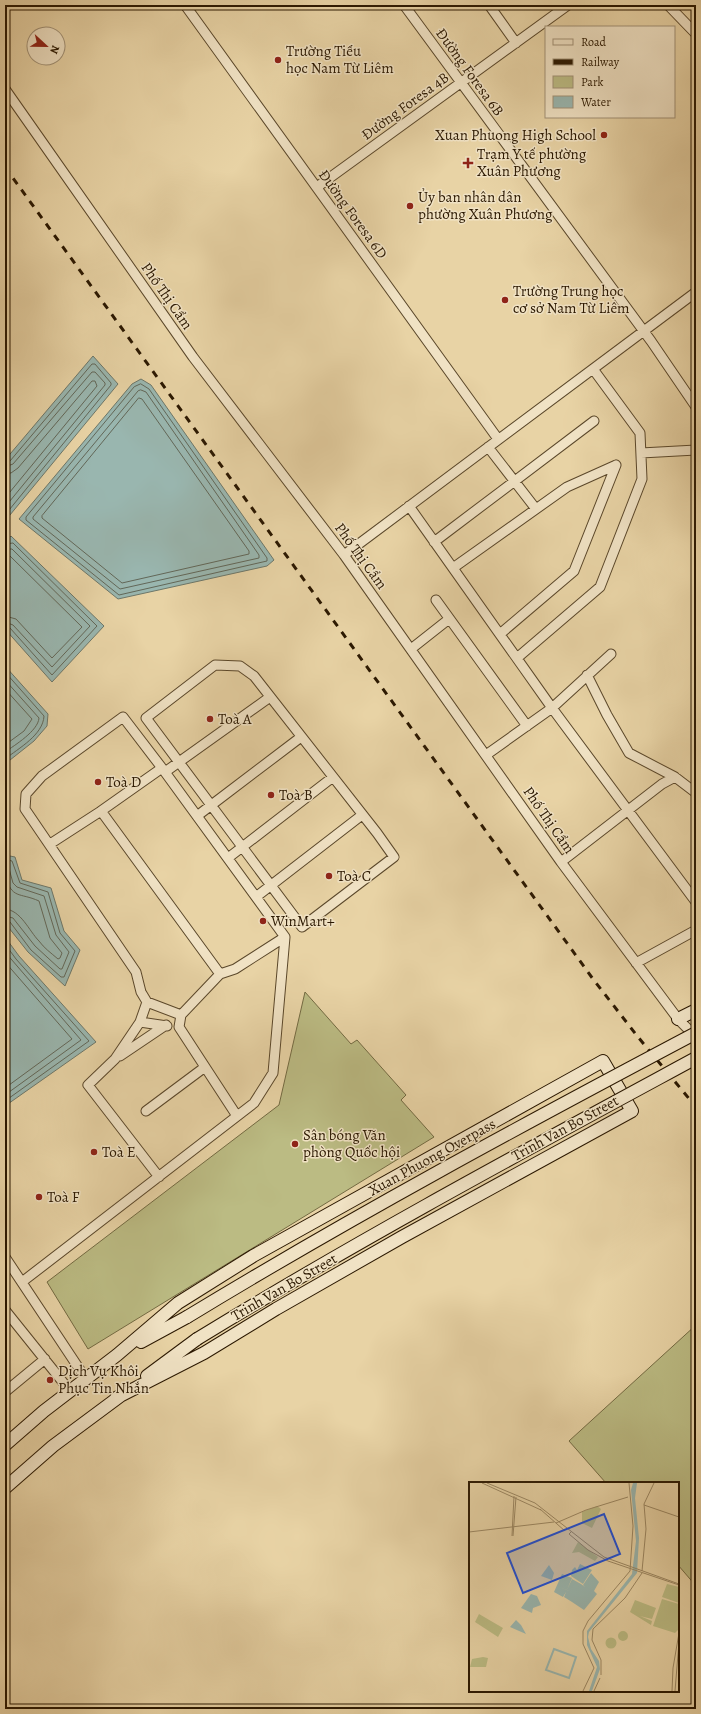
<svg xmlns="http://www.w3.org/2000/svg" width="701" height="1714" viewBox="0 0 701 1714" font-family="Alegreya,serif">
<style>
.green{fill:#bbbb83;stroke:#736a42}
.water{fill:#99b6af;stroke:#6d7769}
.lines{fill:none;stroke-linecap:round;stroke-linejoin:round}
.shore{stroke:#626758;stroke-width:1}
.minor-casing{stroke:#5a472a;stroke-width:11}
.secondary-casing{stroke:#2b1801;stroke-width:14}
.minor{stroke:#f0e2c4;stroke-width:9}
.secondary{stroke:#f0e2c4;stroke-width:12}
.rail{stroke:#2b1801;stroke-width:3;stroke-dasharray:7 7;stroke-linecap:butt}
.secondary-bridge-casing{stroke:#2b1801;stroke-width:14;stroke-linecap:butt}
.secondary-bridge{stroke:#f0e2c4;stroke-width:12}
.poi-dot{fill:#8f2418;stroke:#f0e2c4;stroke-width:1.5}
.labels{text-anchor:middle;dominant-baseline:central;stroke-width:3;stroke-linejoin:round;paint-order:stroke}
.poi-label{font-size:15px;fill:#2b1801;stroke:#f0e2c4;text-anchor:start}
.street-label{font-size:15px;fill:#2b1801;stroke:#f0e2c4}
.inset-river{fill:none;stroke:#99b6af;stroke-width:2}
.inset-road{fill:none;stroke:#9c8863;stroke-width:1}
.view{fill:#1d4ed8;fill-opacity:0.15;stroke:#1d4ed8;stroke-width:2}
.inset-edge{fill:none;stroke:#2b1801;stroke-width:2}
</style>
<rect width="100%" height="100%" fill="#e8d3a5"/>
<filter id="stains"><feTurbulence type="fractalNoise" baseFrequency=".005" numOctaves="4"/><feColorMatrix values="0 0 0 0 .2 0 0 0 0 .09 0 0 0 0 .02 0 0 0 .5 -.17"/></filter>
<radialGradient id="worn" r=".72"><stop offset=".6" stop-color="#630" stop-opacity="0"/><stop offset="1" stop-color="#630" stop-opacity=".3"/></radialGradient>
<path class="green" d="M305 992 351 1044 357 1040 406 1095 401 1100 434 1137 88 1349 47 1282 279 1105Z
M696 1325V1586L678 1565V1483H606L569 1441Z"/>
<path class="water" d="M93 356 118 384 5 521V460Z
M141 379 151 385 274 560 267 566 118 599 19 519 132 384Z
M11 536 104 626 52 682 5 629V542Z
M5 666 48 714 47 726 34 741 5 764Z
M5 855 15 857 22 880 51 888 64 931 80 950 65 986 28 952 5 923Z
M5 937 19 956 96 1042 5 1106Z"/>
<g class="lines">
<path class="shore" d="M141 384 149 389 267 558V561L119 595 26 520V517L134 387Z
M141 390 146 392 259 555V558L120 589 33 519V517L138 391Z
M139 398 142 399 249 551V554L122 583 42 518V516Z
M5 462 10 461 92 364H95L111 383V385L5 515
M5 467 13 464 92 372H95L105 383V385L5 507
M5 473H11L18 468 92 381H95L97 386 5 498
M5 544 13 543 97 626 52 675 10 628 5 627
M5 549H12L90 626 52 667 13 625 5 622
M5 555 10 556 82 627 52 658 16 619 5 616
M5 672 44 716C43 735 19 748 5 759
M5 680 39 718C38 731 15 745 5 752
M5 689 32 719 24 731 5 745
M5 859 12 861 20 883 48 892 60 933 75 951 64 977H61L31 950 10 922 5 921
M5 864 8 865 13 883 17 887 44 896 56 935 69 952 62 969H60L35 946 13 918 5 916
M5 875C12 900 19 892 39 901L50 938 62 953 60 958 58 959C51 953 44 948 39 941 29 931 21 910 5 909
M5 944 16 959 89 1041 5 1101
M5 952 81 1040 5 1095
M5 962 72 1039 5 1088"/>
<defs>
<path id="minor" d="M185 5 498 439
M404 5 651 341 696 407
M489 5 516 43
M668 5 696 34
M5 89 193 357 344 555 561 862 678 1019 696 1037
M317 187 568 5
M488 447 536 509
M641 453 696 450
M409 506 552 708 696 902
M434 542 594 421
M344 555 696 292
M453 568 567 487 616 465
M436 600 527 726
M500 634 574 571 616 465
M411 649 449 619
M517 658 600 587 642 479 640 433 593 369
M215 665 240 666 254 676 377 833 394 857 302 927 146 718Z
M587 675 607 715 629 753 675 777 696 793
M486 755 552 708 611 654
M165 772 270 697
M101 811 220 974
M197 816 301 737
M50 844 101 811 162 768 123 717 42 776 26 794 25 809 136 972 141 992 147 1002 140 1022 115 1059 88 1085 159 1177
M228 858 333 777
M561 862 662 784 675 777
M256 897 362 815
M636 963 696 930
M147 1002 181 1015
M140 1022 167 1026
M120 1056 166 1025
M146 1111 205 1067
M237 1116 179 1027 181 1015 220 974 235 969 285 937
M5 1257 86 1379
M22 1282 254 1103 273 1073 285 937 162 768
M5 1310 70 1391
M5 1392 45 1359"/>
<path id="secondary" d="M678 1019 696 1010
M141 1342 187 1317
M147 1376 197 1339
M5 1445 44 1411 117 1355 178 1303 253 1256 603 1061 632 1111 402 1237 276 1309 204 1353 116 1398
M5 1488 53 1446 123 1394"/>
</defs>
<use href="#minor" class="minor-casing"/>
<use href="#secondary" class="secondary-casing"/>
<use href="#minor" class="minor"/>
<use href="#secondary" class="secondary"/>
<path class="rail" d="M5 167 593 979 638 1037 696 1107"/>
<defs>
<path id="secondary-bridge" d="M187 1317C353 1216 524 1124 696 1033
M197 1339C360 1239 528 1149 696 1058"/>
</defs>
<use href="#secondary-bridge" class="secondary-bridge-casing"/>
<use href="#secondary-bridge" class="secondary-bridge"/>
</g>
<g class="poi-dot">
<circle cx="278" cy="60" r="4"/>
<circle cx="604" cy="135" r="4"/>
<path d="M466 157h4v4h4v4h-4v4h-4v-4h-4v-4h4z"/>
<circle cx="410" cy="206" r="4"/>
<circle cx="505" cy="300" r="4"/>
<circle cx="210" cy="719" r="4"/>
<circle cx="98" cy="782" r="4"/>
<circle cx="271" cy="795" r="4"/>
<circle cx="329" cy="876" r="4"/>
<circle cx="263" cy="921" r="4"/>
<circle cx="295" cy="1144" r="4"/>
<circle cx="94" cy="1152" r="4"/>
<circle cx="39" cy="1197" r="4"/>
<circle cx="50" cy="1380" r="4"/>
</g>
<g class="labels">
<g class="poi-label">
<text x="286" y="51">Trường Tiểu<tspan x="286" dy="17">học Nam Từ Liêm</tspan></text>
<text x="596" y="135" text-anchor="end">Xuan Phuong High School</text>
<text x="477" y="154">Trạm Y tế phường<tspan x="477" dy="17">Xuân Phương</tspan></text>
<text x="418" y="197">Ủy ban nhân dân<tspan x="418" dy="17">phường Xuân Phương</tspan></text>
<text x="513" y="291">Trường Trung học<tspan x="513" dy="17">cơ sở Nam Từ Liêm</tspan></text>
<text x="218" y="719">Toà A</text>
<text x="106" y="782">Toà D</text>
<text x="279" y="795">Toà B</text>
<text x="337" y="876">Toà C</text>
<text x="271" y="921">WinMart+</text>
<text x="303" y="1135">Sân bóng Văn<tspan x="303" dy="17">phòng Quốc hội</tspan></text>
<text x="102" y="1152">Toà E</text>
<text x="47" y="1197">Toà F</text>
<text x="58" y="1371">Dịch Vụ Khôi<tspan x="58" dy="17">Phục Tin Nhắn</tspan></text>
</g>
<g class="street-label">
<text transform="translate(470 72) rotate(54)">Đường Foresa 6B</text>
<text transform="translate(405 106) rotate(-36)">Đường Foresa 4B</text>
<text transform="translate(353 214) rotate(54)">Đường Foresa 6D</text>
<text transform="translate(167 296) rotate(55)">Phố Thị Cẩm</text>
<text transform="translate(361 556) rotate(54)">Phố Thị Cẩm</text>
<text transform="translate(549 820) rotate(55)">Phố Thị Cẩm</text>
<text transform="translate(565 1128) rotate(-29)">Trinh Van Bo Street</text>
<text transform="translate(432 1157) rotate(-29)">Xuan Phuong Overpass</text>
<text transform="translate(284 1287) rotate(-30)">Trinh Van Bo Street</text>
</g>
</g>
<g transform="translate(469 1482)">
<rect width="210" height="210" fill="#e8d3a5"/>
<path d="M128 24 132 27 123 46 113 41V30ZM109 60 129 75 126 79 110 70 103 71ZM198 102 210 105V121L193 115ZM193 117 210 122V147L206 151 184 144ZM166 118 187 126 183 137 171 134 183 139 182 143 161 130ZM10 132 34 146 29 155 6 140ZM149 154a5 5 0 1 1 10 0a5 5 0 1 1-10 0ZM136.5 161a5.5 5.5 0 1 1 11 0a5.5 5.5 0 1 1-11 0ZM14 175 19 176 17 185H1L3 177Z" fill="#bbbb83"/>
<path d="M164 1H168L166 16 170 56 168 91 120 150 119 155 122 167 130 179 131 187 123 209H120L128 185 118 163V149L163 92 167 59 162 8ZM111 82 123 88 114 102 102 94 103 88 106 85 108 88ZM80 83 85 91 83 98 72 94ZM122 91 130 100 125 109 128 112 115 128 103 120 109 108 103 120 95 115 97 110 94 115 85 110 93 92 103 96 98 108 90 105 103 110 98 108 103 97 112 102 110 106 112 102 116 105 114 103ZM62 112 68 114 72 123 64 126 63 131 52 126ZM47 138 52 143 57 152 41 145Z" fill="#99b6af"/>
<path class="inset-river" d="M85 167 107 175 100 196 77 188Z"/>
<path class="inset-road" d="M13 1 72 28M18 1 66 21 135 75 210 102M175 23 210 35M71 27 96 49M87 41 117 28 159 15M0 50 85 40M102 50 100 52 119 68 139 79 210 103M43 54 45 14M44 54 47 15M173 89 177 47 175 22 185 1M132 193V178L123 158 124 147 156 116 173 91M114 209 125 186 114 162V149L119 139 161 89 164 44 160 1M125 209 131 196M203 209 204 186 210 151M206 209 210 160"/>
<path class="view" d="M135 32 151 72 54 111 38 71Z"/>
<rect width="210" height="210" class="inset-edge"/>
</g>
<rect width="701" height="1714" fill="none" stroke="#e8d3a5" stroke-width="20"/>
<rect x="6" y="6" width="689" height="1702" fill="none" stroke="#2b1801" stroke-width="2"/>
<rect x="10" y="10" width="681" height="1694" fill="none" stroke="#2b1801"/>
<rect x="545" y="26" width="130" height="92" fill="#f0e2c4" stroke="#a19176"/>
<rect x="553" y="39" width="20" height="6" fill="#f0e2c4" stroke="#a19176"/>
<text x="581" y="46" font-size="12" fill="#2b1801">Road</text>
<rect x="553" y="59" width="20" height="6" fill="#2b1801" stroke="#a19176"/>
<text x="581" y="66" font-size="12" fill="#2b1801">Railway</text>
<rect x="553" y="76" width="20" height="12" fill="#bbbb83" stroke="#a19176"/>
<text x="581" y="86" font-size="12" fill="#2b1801">Park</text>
<rect x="553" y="96" width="20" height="12" fill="#99b6af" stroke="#a19176"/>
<text x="581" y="106" font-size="12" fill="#2b1801">Water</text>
<g transform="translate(46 46) rotate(112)"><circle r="19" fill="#f0e2c4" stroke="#a19176"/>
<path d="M0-3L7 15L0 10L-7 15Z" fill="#8f2418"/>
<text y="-6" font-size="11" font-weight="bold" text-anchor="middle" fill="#2b1801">N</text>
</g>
<rect width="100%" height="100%" filter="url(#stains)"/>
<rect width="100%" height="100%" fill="url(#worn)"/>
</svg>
